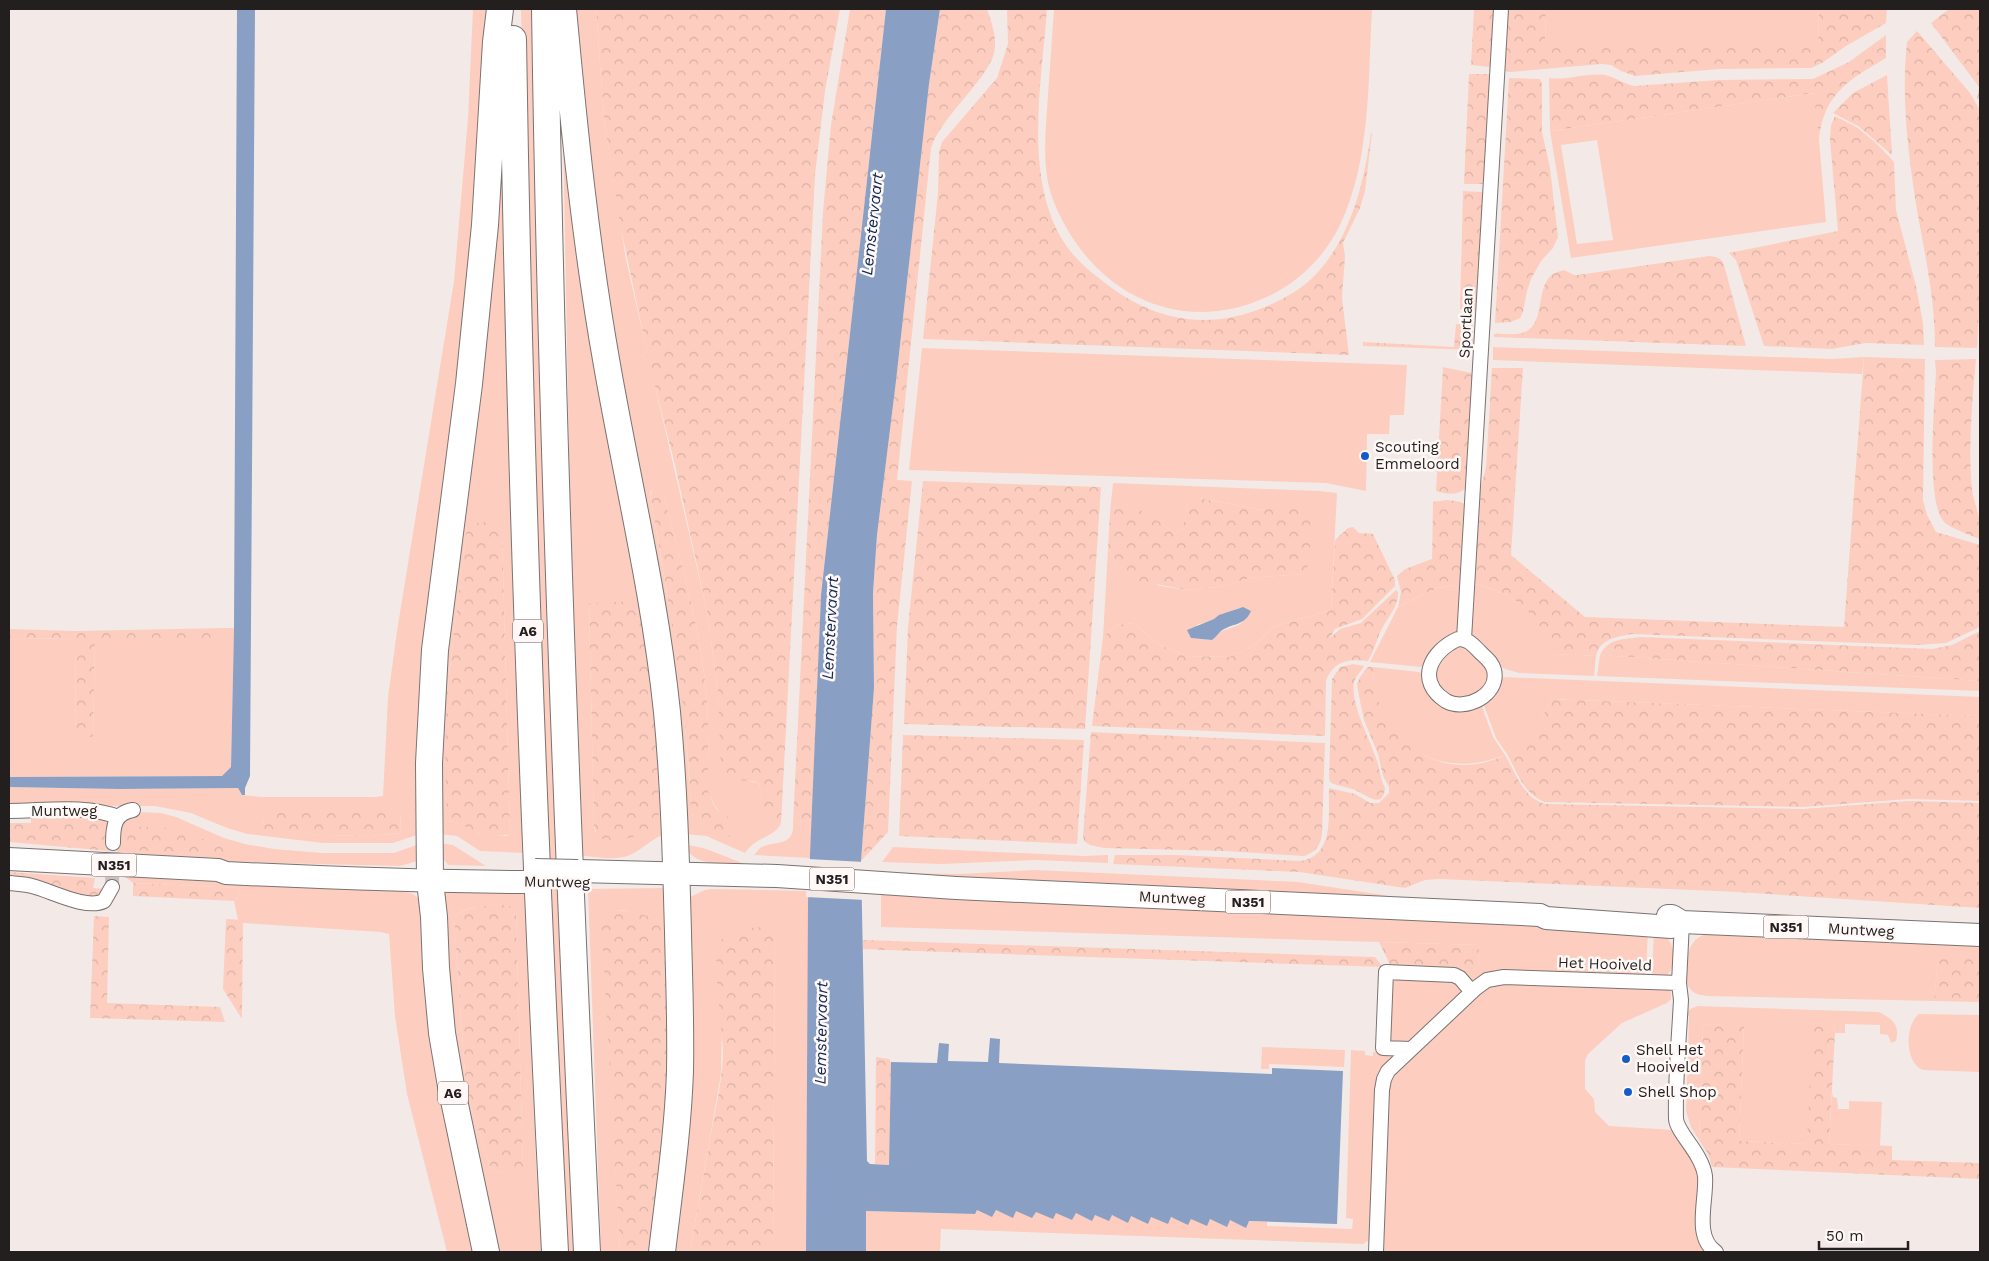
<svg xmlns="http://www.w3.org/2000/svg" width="1989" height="1261" viewBox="0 0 1989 1261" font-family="'Work Sans',sans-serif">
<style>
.grass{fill:#fdcebf;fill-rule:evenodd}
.forest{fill:url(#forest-crowns)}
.water{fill:#89a0c4}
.pier{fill:#f3eae7}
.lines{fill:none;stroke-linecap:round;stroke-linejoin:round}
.street-tunnel{stroke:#c9c1bf;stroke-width:14;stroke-dasharray:14 7;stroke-linecap:butt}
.street-casing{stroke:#7a7371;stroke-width:16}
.primary-casing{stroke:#7a7371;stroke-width:24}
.highway-casing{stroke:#7a7371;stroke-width:28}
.street{stroke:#fff;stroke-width:14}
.primary{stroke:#fff;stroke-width:22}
.highway{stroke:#fff;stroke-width:26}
.primary-bridge-casing{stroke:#7a7371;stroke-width:24;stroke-linecap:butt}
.primary-bridge{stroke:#fff;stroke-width:22}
.poi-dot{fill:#145dc8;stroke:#fff8f6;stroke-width:2}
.labels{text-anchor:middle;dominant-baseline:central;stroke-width:5;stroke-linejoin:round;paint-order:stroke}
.shield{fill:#fff8f6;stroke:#64605f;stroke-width:1}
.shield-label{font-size:14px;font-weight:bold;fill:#221f1e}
.street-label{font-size:15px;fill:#221f1e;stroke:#fff8f6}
.poi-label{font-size:15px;fill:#221f1e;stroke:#fff8f6;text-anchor:start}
.water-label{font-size:16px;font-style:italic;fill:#0a2755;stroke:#fff8f6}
</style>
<defs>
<pattern id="forest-crowns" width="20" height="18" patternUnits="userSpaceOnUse" patternTransform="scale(1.25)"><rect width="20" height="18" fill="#fdcebf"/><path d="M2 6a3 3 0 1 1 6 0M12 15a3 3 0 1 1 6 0" fill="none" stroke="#d9b0a4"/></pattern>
</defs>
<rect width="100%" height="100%" fill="#f3eae7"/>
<path class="grass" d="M473 9H491L420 834 393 843H323L247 834 227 828 191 813 155 806H9V787L119 789 238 788 242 795 263 797H374L383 796 388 697 397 631 454 281 468 118ZM401 811 400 833 370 836 324 835 262 828 263 817Z
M521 9H536L579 1252H563L529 364Z
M574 9H596L604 118 626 260 707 611 718 692 720 723 744 780 759 783C764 804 754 818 781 824 772 839 756 836 745 853L706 836 684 834 595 217ZM651 491 664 496C681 564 702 632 707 702 709 731 708 760 708 790 713 803 716 813 731 818L692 816 683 699 677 650 650 496Z
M1054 9H1372C1368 80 1371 160 1340 225 1325 256 1299 282 1269 296 1176 340 1086 289 1052 197 1041 165 1046 128 1048 95 1050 66 1052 38 1054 9Z
M1546 9H1819L1818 47H1545Z
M561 23 652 612 667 834C652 837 644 849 630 855 616 861 598 857 583 856L570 509ZM589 603 659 826 632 837 595 832 594 825Z
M500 92 514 636 525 853 480 851 457 836 438 834 435 755ZM483 522 502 530 510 834 506 836 479 834 462 823 447 821V693L467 526Z
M1815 93 1826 222 1571 258 1550 131ZM1597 140 1613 240 1577 244 1561 145Z
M1493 347 1832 359 1864 357 1862 374 1493 360Z
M922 348 1407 365 1404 415H1390L1389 434H1367L1366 491 1326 483 909 470Z
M1113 483 1319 491 1337 493 1331 610 1273 627 1254 646 1229 657 1186 656 1160 645 1133 623 1117 625 1103 637 1108 549 1118 565 1160 586 1188 590 1219 587 1250 578 1303 574 1275 508 1262 510 1199 498 1187 505C1186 518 1186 527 1174 534L1163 524 1116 507 1110 512ZM1239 608 1249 615 1239 625 1222 631 1212 640 1191 638 1198 624C1212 622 1225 613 1239 608Z
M1469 583C1514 591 1538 612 1553 654L1596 656 1594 676 1519 673 1505 669 1500 666 1471 637 1469 630Z
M1463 584 1459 630 1428 664 1421 667 1370 662 1398 607 1437 588Z
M223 628H234L231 767 223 776 9 777V638L76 639 75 737H93L95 640H222Z
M1463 643 1488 664 1487 688 1461 702 1436 687 1434 662 1441 655Z
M1600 655 1980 681V691L1597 676Z
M1373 667 1419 672 1425 676 1442 701H1480L1493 737 1505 755C1437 783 1373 741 1373 667Z
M1504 677 1980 697V716L1551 699C1541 724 1529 740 1507 754L1496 738 1482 700 1500 678Z
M137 812 161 813 176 817 224 838 245 844 274 849 322 853H394L422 843 418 861 400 866 230 862 117 857V832L121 819Z
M812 819 810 858 754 855C756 853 758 850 760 848 773 840 795 848 793 823Z
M439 843 453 845 486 866 448 865 441 856Z
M685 845C708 846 727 859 749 865 730 864 692 868 685 845Z
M893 847 1084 856 1108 855V863L1035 860 942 864 882 862Z
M1035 870 1298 882 1383 895 1411 901 976 881 897 873 958 874Z
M119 872 402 891 413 894 421 900 477 1252H447L407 1094 395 1016 389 934 380 932 243 923V920H238L234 901 238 898 239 888 133 883Z
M443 886 527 887 536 1164 542 1252H492L456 1088ZM498 905 516 914 523 1168 497 1172 491 1168 481 1137 471 1108 465 1075 454 918C462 906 485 907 498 905Z
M664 888 675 941 650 917 623 910H602L620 1252H601L588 889Z
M711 889 809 891 806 1252H773L775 929C760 927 746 927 732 933L717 968 722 1024 721 1074 690 1252H671L690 897 705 890Z
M881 892 1648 930 1646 973 1643 977 1472 983 1454 969 1478 970 1479 945 881 927Z
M1654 930C1657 932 1662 934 1665 936 1676 945 1677 967 1666 976H1653L1652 973Z
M1706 934 1980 944V959H1938L1934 1001 1707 996C1702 995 1696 995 1692 991 1681 982 1685 953 1693 943 1696 938 1701 936 1706 934Z
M1407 978 1453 979 1464 991 1409 1042 1388 1043 1391 984 1396 980Z
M1496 982 1667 988 1671 991V999L1667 1003 1622 1023 1588 1054 1585 1060V1089L1594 1099 1595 1112 1609 1126 1674 1130C1680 1140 1691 1151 1695 1162 1705 1193 1686 1222 1706 1252H1382L1387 1087 1395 1071 1423 1048 1480 991Z
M1698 1006 1879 1012C1893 1019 1900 1025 1896 1041L1891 1043 1888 1035 1880 1034V1025L1845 1024V1033H1835L1834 1026 1807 1144 1739 1141 1744 1026 1703 1024 1699 1140 1691 1127 1686 1111 1689 1016H1685L1690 1009Z
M1919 1014 1980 1015V1072L1923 1070C1904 1063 1905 1024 1919 1014Z
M1262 1047 1345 1050 1344 1067 1269 1064V1069H1261Z
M1351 1050 1365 1051V1055L1373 1056V1052L1389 1053 1392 1057 1372 1238 1363 1244 941 1229 940 1252H866V1211L974 1214 977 1210H996L1267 1222V1226L1352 1229 1353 1219 1346 1218Z
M1832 1092 1833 1097 1837 1098 1838 1109H1849V1101L1882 1102 1880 1146 1829 1144Z"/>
<path class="forest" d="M596 9H840L825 91 815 175 781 824C753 818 764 804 759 783L753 781 725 780 721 773 718 692 707 611 675 465 650 366 620 224 604 118Z
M850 9H886L821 595 812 819 793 823 823 212 831 125Z
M940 9H987C991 21 996 34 995 47 994 75 942 114 931 148L897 480 912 481 897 626 888 832 861 861 874 688 873 593 877 535 896 381 929 84Z
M1007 9H1047C1042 79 1025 167 1058 232 1068 252 1083 266 1100 279 1151 320 1204 332 1265 307 1284 299 1304 288 1318 272 1352 234 1364 182 1371 133H1372L1365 191 1360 208 1343 243 1345 256 1342 298 1349 355 923 339 938 193 939 152 942 142 997 78 1008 44Z
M1474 9H1497L1494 64 1490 67 1471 65Z
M1504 9H1546L1545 47H1818L1819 9H1887L1886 23 1846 46 1822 63 1811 68 1719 69 1635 76 1621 71 1611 65 1602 64 1511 72 1501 70Z
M1949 9H1980V99H1977L1979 87 1931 23Z
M1917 31 1970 93 1980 110V293L1977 348 1935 347C1935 300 1925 255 1917 210 1908 154 1901 98 1907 42Z
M1886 35V58C1850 79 1823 94 1819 140L1814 93 1550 131 1549 78C1567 81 1586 72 1605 75 1615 77 1624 84 1634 86L1719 80 1813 79 1849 62Z
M1469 74H1493L1485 184H1464Z
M1887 75 1892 155 1858 126 1833 113 1853 93Z
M1509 78 1540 79 1542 84V132L1550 168 1558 237 1553 248 1541 261 1531 279 1527 291 1523 312 1520 318 1511 322 1495 323Z
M1835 116 1858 128 1876 143 1894 162 1896 210 1916 286 1923 323 1924 345 1865 343 1832 349 1764 346 1736 260 1729 253 1838 231 1830 140 1831 125Z
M1463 191 1482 192 1486 196 1482 311 1460 309Z
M1709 256C1717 257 1721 257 1724 265L1746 346 1494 337V334C1504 333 1516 336 1525 332 1546 323 1535 286 1553 274 1556 272 1561 271 1564 270L1574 275H1578Z
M1456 324 1473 325V350L1363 346V342L1454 347Z
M1864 357 1925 359 1923 500 1927 515 1936 532 1980 545V627L1946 643 1917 645 1632 634C1616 637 1600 639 1596 656L1552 654C1538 612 1514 591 1469 583L1480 491 1486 467 1492 368H1523L1511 555 1585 617 1844 627Z
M1976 359C1972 403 1968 447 1972 490 1974 505 1985 525 1979 539 1970 535 1950 528 1944 522 1925 501 1935 401 1936 371L1935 360Z
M1443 367 1476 374 1469 484C1461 496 1449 495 1436 491Z
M923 481 1101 487 1085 729 904 724 908 627Z
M653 490 658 491 664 496C681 564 702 632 707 702 709 731 708 760 708 790 714 808 715 811 733 819L734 832 729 837C711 836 696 831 691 811 687 704 669 600 650 496Z
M1198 498 1262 510 1292 504 1309 518 1312 532 1307 571 1303 574 1250 578 1219 587 1188 590 1139 581 1118 565 1108 549 1110 512 1116 507 1138 509 1163 524 1174 534C1185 528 1186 517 1187 505Z
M1447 500 1456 501 1466 504 1463 584 1437 588 1398 607 1401 592 1397 576 1405 569 1432 559 1433 502Z
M483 522 494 524 502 530 510 834C502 837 486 836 477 833 464 829 466 822 447 821L445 755 447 693 467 525Z
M1353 527 1359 533 1373 534 1395 580V586L1362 619 1335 629 1330 638 1340 629 1361 623 1396 590 1398 592C1399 608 1384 621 1379 635 1376 644 1373 652 1368 661 1349 659 1334 660 1326 681L1325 736 1092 726 1103 637 1117 625 1133 623 1160 645 1186 656 1229 657 1254 646 1273 627 1331 610 1335 540 1348 528Z
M642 601C653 676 659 751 659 826 642 835 615 846 597 837L594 825 589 603Z
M223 628V640H95L93 737H75L76 639 9 638V629L76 631Z
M1980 631V681L1600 655C1608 638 1625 639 1641 637L1932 649 1952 645Z
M1353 664 1364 666C1361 672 1355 676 1354 683 1351 705 1369 737 1376 758 1380 768 1380 778 1385 788 1383 811 1365 794 1355 790 1347 787 1339 786 1331 783L1329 779 1332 679 1340 667Z
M1368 667H1373C1373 737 1439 787 1505 755 1516 773 1523 798 1545 804L1803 809 1908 801 1980 803V908L1738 892 1439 879 1425 880 1405 888 1299 872 1113 864 1115 855H1177L1301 861C1335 855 1328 815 1329 788L1355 794 1370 803H1379L1389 793V787L1383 776 1378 754 1364 720 1358 691 1357 684 1360 677Z
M1551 699 1980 716V801L1909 799 1803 807 1545 802C1524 795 1517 772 1507 754 1529 739 1541 724 1551 699Z
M1091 732 1325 743 1322 835C1320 847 1315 852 1304 856L1224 851 1104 848 1090 845 1084 841 1083 836Z
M903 735 1084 740 1077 844 899 836Z
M271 808 401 811 400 833 370 836 324 835 264 829 262 828 263 817 268 809Z
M95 815C115 823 109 831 109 851L9 842V823H31V816Z
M128 826 168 828 231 848 232 854 127 850Z
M9 872 95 878 93 888 107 889 106 894 90 900 9 879Z
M133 883 239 888 238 898 234 901 133 896Z
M503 905 514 907 516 914 523 1169 497 1172 491 1168 481 1137 471 1108 465 1075 454 918C460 907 492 905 503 905Z
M607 909C626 911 655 912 665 930L673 1036 652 1252H620L601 913 602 910Z
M94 916 109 917 107 1003 220 1007 225 1022 90 1018Z
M226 919 243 920 242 1019 223 989Z
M763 927 775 929 773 1252H690C697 1212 704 1173 711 1133 716 1106 723 1078 723 1050 722 1030 712 957 719 944 726 929 748 928 763 927Z
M863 940 1375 957 1383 967 886 950 863 949Z
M1379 942 1479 945 1478 970 1391 967Z
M1938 959H1980V1002L1934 1001Z
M1703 1024 1744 1025 1739 1141 1807 1144 1812 1025 1834 1026 1835 1033 1829 1144 1892 1146V1160L1980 1163V1179L1712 1167 1708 1154 1699 1140Z
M876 1057 889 1059 891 1062 889 1165 875 1164Z"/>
<path class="water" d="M237 9H255L250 776 245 788V795H242L238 788 119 789 9 787V777L222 776 231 767 234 628Z
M886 9H940L929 84 896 381 877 535 873 593 874 688 861 861 867 1161 870 1164 889 1165 891 1062 937 1063 939 1043 949 1044 948 1061 988 1062 990 1038 1000 1039 999 1063 1272 1074V1068L1343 1071 1337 1224 1249 1221 1246 1228 1230 1220 1227 1227 1210 1219 1207 1226 1191 1219 1188 1225 1171 1217 1168 1224 1151 1217 1148 1224 1131 1216 1128 1223 1112 1215 1109 1221 1095 1215 1092 1221 1076 1213 1072 1220 1056 1213 1053 1219 1036 1212 1032 1218 1016 1211 1013 1218 996 1210 992 1217 977 1210 975 1214 866 1211V1252H806L808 902 821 595Z
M1243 607 1251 611C1245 626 1232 623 1221 631 1218 634 1216 637 1212 640L1191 638 1187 630 1214 619 1219 615Z"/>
<path class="pier" d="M808 859 864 862 865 900 806 897Z"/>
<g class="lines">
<path class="street-tunnel" d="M112 887 113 843"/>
<defs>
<path id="street" d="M1458 639C1469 639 1473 645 1480 652 1486 658 1492 662 1494 670 1500 695 1465 712 1446 701 1415 681 1431 651 1458 639Z
M1464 639 1501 9
M9 811C43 811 86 804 118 817
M113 843C113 827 114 813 133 810
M9 883C17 884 25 884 32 886 52 891 86 910 104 901L112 887
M1682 922 1679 983 1681 1000C1679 1039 1675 1079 1676 1119 1677 1133 1702 1153 1705 1176 1707 1200 1693 1237 1716 1252
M1411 1049 1383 1048 1386 972 1454 975 1460 978 1472 992
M1376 1252 1382 1090 1384 1079 1388 1071 1476 988 1487 980 1504 977 1679 983"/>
<path id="primary" d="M9 859 218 870 226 873C329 878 433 882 537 882
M578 871 777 876 956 888 1540 915 1546 918 1671 927 1682 922
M1668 916H1672L1682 922 1980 935"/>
<path id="highway" d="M545 9C551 424 567 838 587 1252
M563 9C574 128 586 247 607 365 627 480 655 595 667 712 674 785 676 859 678 932 679 978 681 1024 680 1071 678 1131 669 1192 662 1252
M513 39C519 444 534 848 555 1252
M486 1252 451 1086 442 1033 436 968 434 917 430 881 429 763 435 650 469 384 485 225 496 42 500 9"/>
</defs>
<use href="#street" class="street-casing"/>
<use href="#primary" class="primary-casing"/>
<use href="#highway" class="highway-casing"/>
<use href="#street" class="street"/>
<use href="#primary" class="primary"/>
<use href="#highway" class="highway"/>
<defs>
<path id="primary-bridge" d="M535 870 578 871"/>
</defs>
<use href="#primary-bridge" class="primary-bridge-casing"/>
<use href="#primary-bridge" class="primary-bridge"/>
</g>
<g class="poi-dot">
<circle cx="1365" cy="456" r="5"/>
<circle cx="1626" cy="1059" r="5"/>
<circle cx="1628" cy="1092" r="5"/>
</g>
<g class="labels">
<g class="shield">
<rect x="513" y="619.5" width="30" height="23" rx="4"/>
<rect x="91.5" y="853.5" width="45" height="23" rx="4"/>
<rect x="809.5" y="867.5" width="45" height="23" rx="4"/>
<rect x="1225.5" y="890.5" width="45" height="23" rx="4"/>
<rect x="1763.5" y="915.5" width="45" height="23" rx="4"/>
<rect x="438" y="1081.5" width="30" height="23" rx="4"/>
</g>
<g class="shield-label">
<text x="528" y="631">A6</text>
<text x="114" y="865">N351</text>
<text x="832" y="879">N351</text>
<text x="1248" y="902">N351</text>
<text x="1786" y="927">N351</text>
<text x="453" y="1093">A6</text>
</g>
<g class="street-label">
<text transform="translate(1466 323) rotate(-87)">Sportlaan</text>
<text x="64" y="811">Muntweg</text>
<text transform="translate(557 882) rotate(1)">Muntweg</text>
<text transform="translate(1172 898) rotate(3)">Muntweg</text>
<text transform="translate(1861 930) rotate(3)">Muntweg</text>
<text transform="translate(1605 964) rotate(2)">Het Hooiveld</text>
</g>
<g class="poi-label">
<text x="1375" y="447">Scouting<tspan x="1375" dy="17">Emmeloord</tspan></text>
<text x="1636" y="1050">Shell Het<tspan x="1636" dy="17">Hooiveld</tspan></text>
<text x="1638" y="1092">Shell Shop</text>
</g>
<g class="water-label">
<text transform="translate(872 224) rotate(-84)">Lemstervaart</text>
<text transform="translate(830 628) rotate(-87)">Lemstervaart</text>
<text transform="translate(821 1033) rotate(-89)">Lemstervaart</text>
</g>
</g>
<rect width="1989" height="1261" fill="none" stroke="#221f1e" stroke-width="20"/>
<path d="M1819 1241v8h89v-8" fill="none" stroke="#221f1e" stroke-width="2.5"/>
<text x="1826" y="1241" font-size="15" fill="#221f1e" stroke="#fff8f6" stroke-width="4" paint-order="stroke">50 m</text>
</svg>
